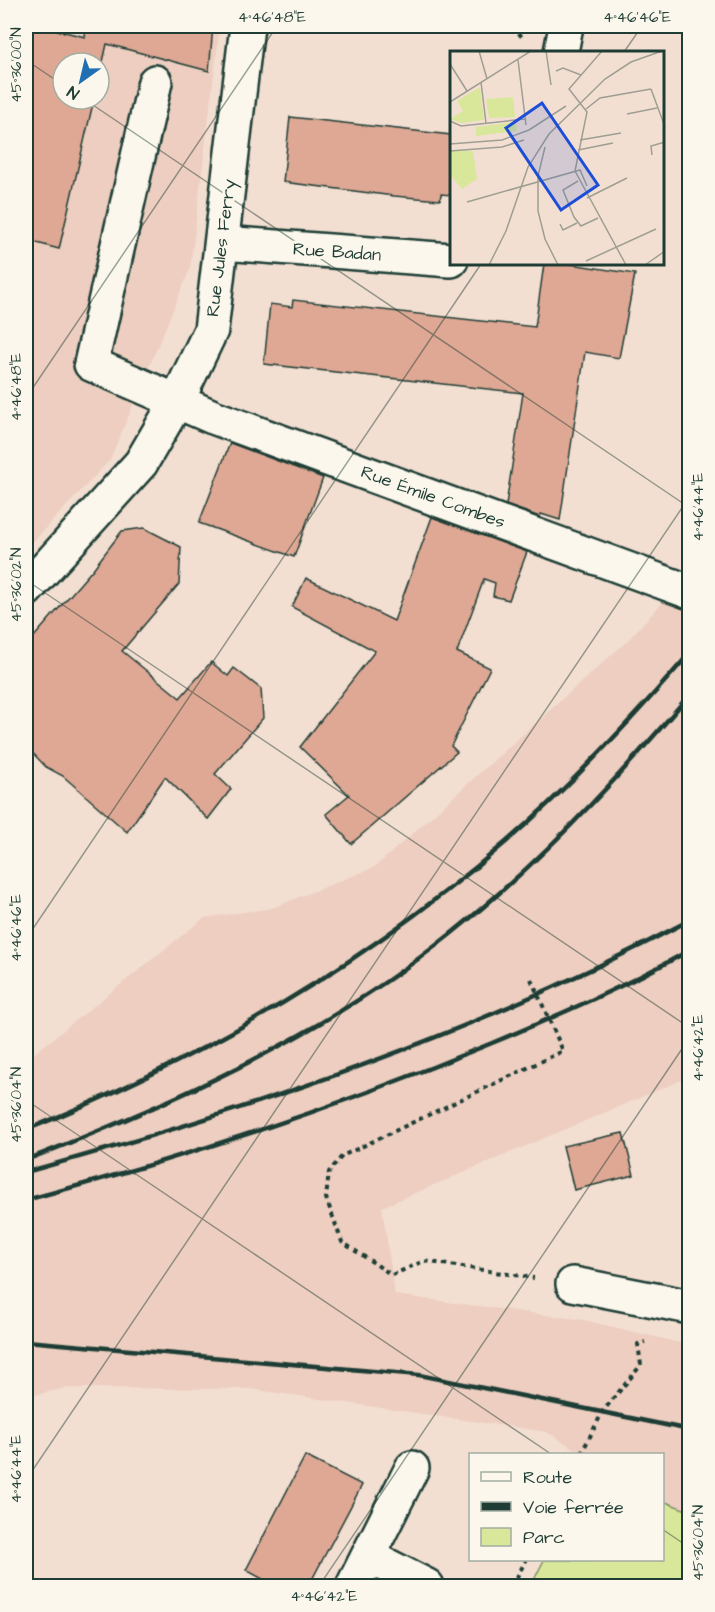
<svg xmlns="http://www.w3.org/2000/svg" width="715" height="1612" viewBox="0 0 715 1612" font-family="'Architects Daughter',sans-serif">
<style>
.built{fill:#edcec0;fill-rule:evenodd}
.green{fill:#d9e79a;stroke:#7c9267;stroke-width:1.5}
.building{fill:#dfa895;stroke:#1f3d34;stroke-width:1.5}
.lines{fill:none;stroke-linecap:round;stroke-linejoin:round}
.minor-casing{stroke:#1f3d34;stroke-width:38}
.path{stroke:#1f3d34;stroke-width:4;stroke-dasharray:4.5 4.5;stroke-linecap:butt}
.minor{stroke:#fbf7ec;stroke-width:33}
.rail{stroke:#1f3d34;stroke-width:4.5}
.ticks{fill:none;stroke:#1f3d34;stroke-width:1.5;stroke-opacity:0.45}
.labels{text-anchor:middle;dominant-baseline:central;stroke-width:6;stroke-linejoin:round;paint-order:stroke}
.street-label{font-size:18px;fill:#1f3d34;stroke:#fbf7ec}
.inset-road{fill:none;stroke:#9e9e93;stroke-width:1.5}
.view{fill:#1d4ed8;fill-opacity:0.15;stroke:#1d4ed8;stroke-width:3}
.inset-edge{fill:none;stroke:#1f3d34;stroke-width:3}
.neatline{fill:none;stroke:#1f3d34;stroke-width:2}
.ticks-label{font-size:15px;text-anchor:middle;fill:#1f3d34}
</style>
<rect width="100%" height="100%" fill="#f3dfd2"/>
<filter id="ink" filterUnits="userSpaceOnUse"><feTurbulence type="fractalNoise" baseFrequency=".0167" numOctaves="2"/><feDisplacementMap in="SourceGraphic" scale="12" xChannelSelector="R" yChannelSelector="G"/><feConvolveMatrix kernelMatrix="1 2 1 2 8 2 1 2 1" color-interpolation-filters="sRGB"/></filter>
<g filter="url(#ink)">
<path class="built" d="M26 26H220L190 269 110 460 26 549ZM63 63H99V99H63Z
M689 574V1077L382 1207 395 1295 584 1320 689 1345V1512L663 1503 662 1454H583L547 1432 250 1389 66 1388 26 1397V1060L204 918 272 908 375 867 626 642Z"/>
<path class="green" d="M663 1501 689 1511V1586H531L544 1560H662Z"/>
<path class="building" d="M26 26H41L85 37 86 26H213L209 71 107 44 99 79V63H63V99H94L59 249 26 240Z
M290 117 451 135V195L441 194 440 200 394 196 283 182Z
M544 264H571L635 274 619 358 585 352 560 520 541 514 540 517 506 505 523 393 264 364 270 304 292 307 293 300 535 327Z
M230 443 323 478 294 557 199 523Z
M432 517 527 552 509 600 493 596 495 583 484 579 457 652 490 668 451 746 457 752 351 844 326 814 349 795 300 747 375 651 292 607 306 578 394 621Z
M144 528 181 547 179 584 122 651 180 698 211 662 228 676 234 668 261 689 263 718 215 774 231 789 208 819 165 777 127 832 63 776 46 767 26 746V646L93 569 122 531Z
M623 1133 634 1175 574 1190 563 1146Z
M305 1456 362 1485 308 1587H278L246 1570Z"/>
<g class="lines">
<defs>
<path id="minor" d="M561 52 566 26
M155 82 91 364 213 417 690 592
M223 243 451 260
M26 590 141 463 177 401 211 330 247 26
M573 1284 690 1307
M368 1556 427 1586
M353 1586 412 1468"/>
</defs>
<use href="#minor" class="minor-casing"/>
<path class="path" d="M513 26 522 37
M531 979 563 1051 342 1156 329 1172 326 1198 342 1242 392 1275 424 1261 534 1278
M581 1454 603 1411 641 1365 638 1344 645 1342
M512 1586 526 1560"/>
<use href="#minor" class="minor"/>
<path class="rail" d="M26 1130C200 1060 363 965 506 842 572 785 632 719 690 653
M26 1160C150 1112 277 1056 387 981 502 903 600 800 690 694
M26 1172C255 1109 479 1032 690 920
M26 1200C184 1158 341 1106 492 1043 559 1015 626 986 690 950
M26 1341 419 1375 690 1430"/>
</g>
</g>
<path class="ticks" d="M624 52 642 26M26 60 63 85M84 99 690 508M26 398 277 26M26 580 690 1028M26 939 481 264M26 1100 551 1454M26 1480 690 496M662 1529 690 1548M319 1586 690 1037M684 1586 690 1578"/>
<g class="labels">
<g class="street-label">
<text transform="translate(221 248) rotate(-83)">Rue Jules Ferry</text>
<text transform="translate(337 252) rotate(4)">Rue Badan</text>
<text transform="translate(433 497) rotate(20)">Rue Émile Combes</text>
</g>
</g>
<g transform="translate(450 51)">
<rect width="214" height="214" fill="#f3dfd2"/>
<path d="M30 36 34 69 11 72 0 68 13 60 7 50ZM63 46 65 66 39 67 36 48ZM66 71 67 80 26 85V76ZM0 100H23L27 128 12 138 0 124Z" fill="#d9e79a"/>
<path class="inset-road" d="M29 0 37 28M96 0 101 34M152 0 119 38 137 61 125 120 176 214M68 9 76 74M0 13 17 40M106 20 113 17 131 24M31 31 36 72M201 38 215 76M0 51 81 0M136 58 150 47 201 38M177 63 207 57M0 70 11 75 75 68M130 89 171 82M0 93 52 89 79 79 116 55M95 96 88 125V160L95 188 108 214M128 99 163 92M0 100 52 96 74 89M202 104 201 95 215 91M128 130 113 139 124 166 131 175 148 167M137 147 177 127M17 151 130 119 137 135M110 173 113 179 127 172M136 210 206 178M39 214 56 180 78 116 99 83 155 28 181 11 212 0M195 214 215 200"/>
<path class="view" d="M92 52 148 134 111 159 56 77Z"/>
<rect width="214" height="214" class="inset-edge"/>
</g>
<rect width="715" height="1612" fill="none" stroke="#fbf7ec" stroke-width="66"/>
<rect x="469" y="1453" width="195" height="108" fill="#fbf7ec" stroke="#a3ada2" stroke-width="1.5"/>
<rect x="481" y="1472" width="30" height="9" fill="#fbf7ec" stroke="#a3ada2" stroke-width="1.5"/>
<text x="523" y="1483" font-size="18" fill="#1f3d34">Route</text>
<rect x="481" y="1502" width="30" height="9" fill="#1f3d34" stroke="#a3ada2" stroke-width="1.5"/>
<text x="523" y="1513" font-size="18" fill="#1f3d34">Voie ferrée</text>
<rect x="481" y="1528" width="30" height="18" fill="#d9e79a" stroke="#a3ada2" stroke-width="1.5"/>
<text x="523" y="1543" font-size="18" fill="#1f3d34">Parc</text>
<g transform="translate(81 81) rotate(214)"><circle r="28" fill="#fbf7ec" stroke="#a3ada2" stroke-width="1.5"/>
<path d="M0-4.5L10 22L0 15L-10 22Z" fill="#1f6fb2"/>
<text y="-9" font-size="16" font-weight="bold" text-anchor="middle" fill="#1f3d34">N</text>
</g>
<rect x="33" y="33" width="649" height="1546" class="neatline"/>
<g class="ticks-label">
<text x="272" y="22">4°46'48"E</text>
<text x="637" y="22">4°46'46"E</text>
<text transform="translate(16 65) rotate(-90)" y="5">45°36'00"N</text>
<text transform="translate(16 387) rotate(-90)" y="5">4°46'48"E</text>
<text transform="translate(698 507) rotate(-90)" y="5">4°46'44"E</text>
<text transform="translate(16 585) rotate(-90)" y="5">45°36'02"N</text>
<text transform="translate(16 928) rotate(-90)" y="5">4°46'46"E</text>
<text transform="translate(698 1048) rotate(-90)" y="5">4°46'42"E</text>
<text transform="translate(16 1105) rotate(-90)" y="5">45°36'04"N</text>
<text transform="translate(16 1469) rotate(-90)" y="5">4°46'44"E</text>
<text transform="translate(698 1543) rotate(-90)" y="5">45°36'04"N</text>
<text x="324" y="1601">4°46'42"E</text>
</g>
</svg>
